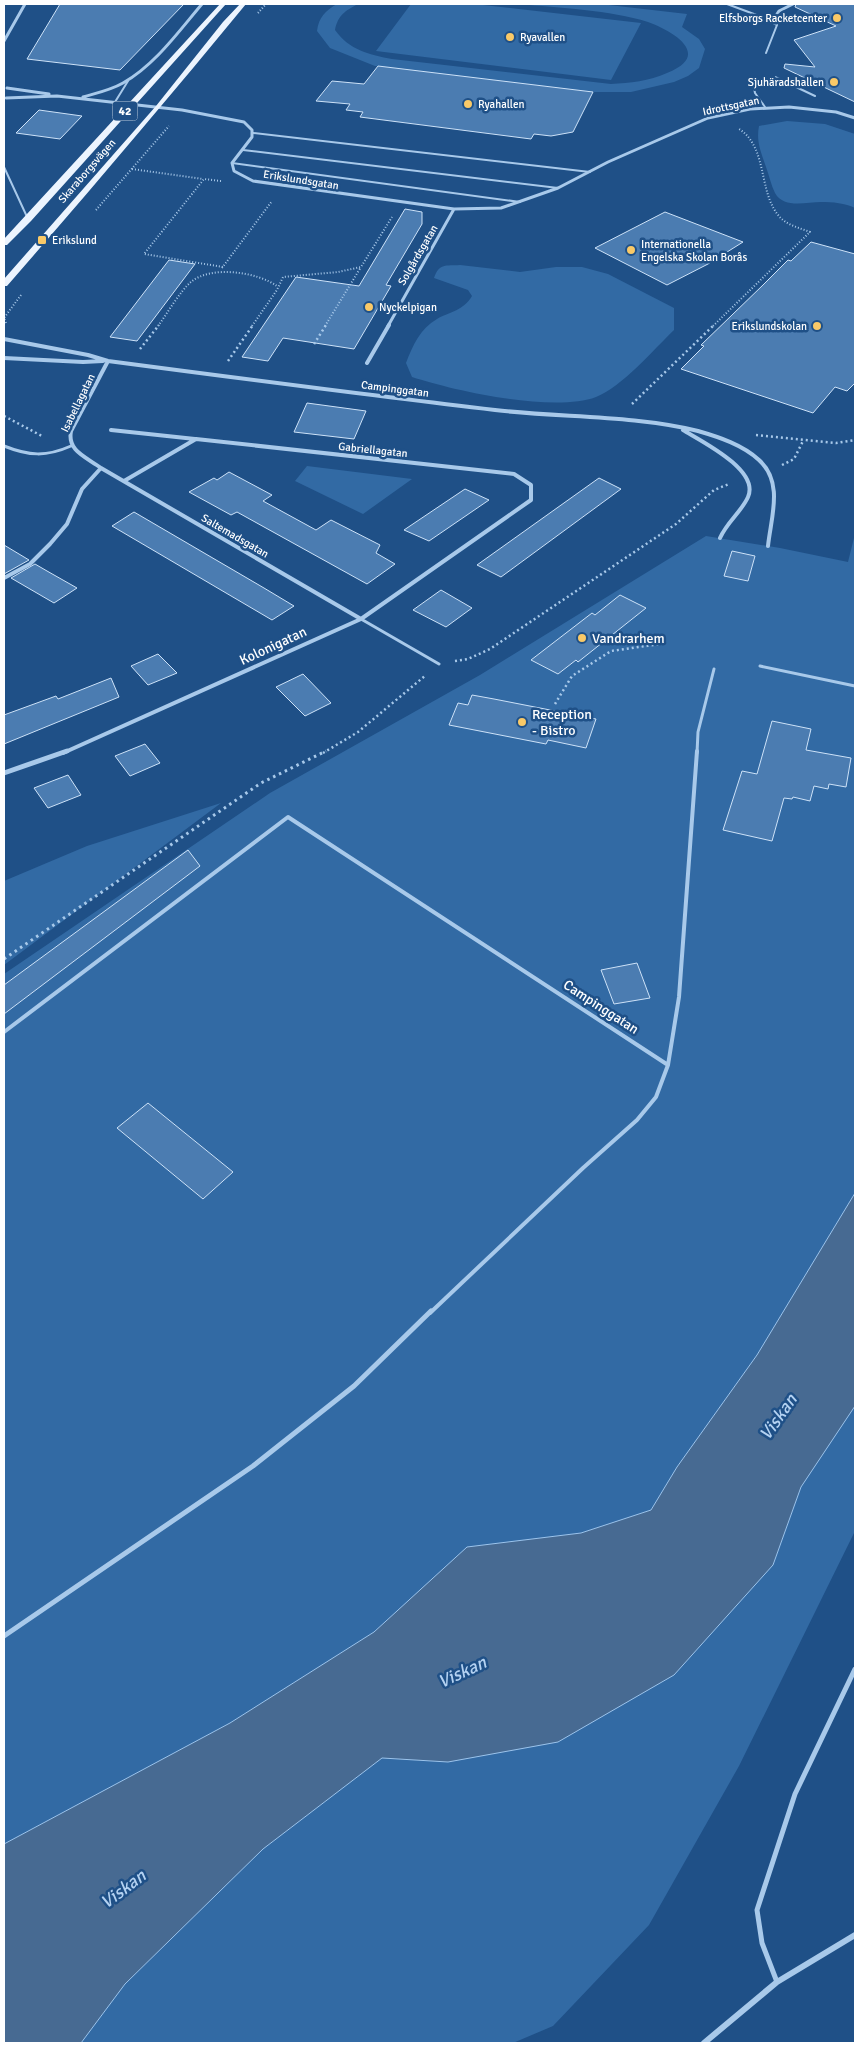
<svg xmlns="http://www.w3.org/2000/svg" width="859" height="2047" viewBox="0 0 859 2047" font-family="Signika,sans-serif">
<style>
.green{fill:#326aa4}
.water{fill:#476a92;stroke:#9cc4ec}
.building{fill:#4b7cb1;stroke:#cde2f8}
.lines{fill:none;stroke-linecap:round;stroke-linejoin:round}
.path-far2{stroke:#a8c9ea;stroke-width:2;stroke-dasharray:1 2;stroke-linecap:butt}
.path-far1{stroke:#a8c9ea;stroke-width:2.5;stroke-dasharray:2 3;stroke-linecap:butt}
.path{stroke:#a8c9ea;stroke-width:3;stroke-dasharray:2.5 4;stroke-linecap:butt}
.service-far3{stroke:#a8c9ea;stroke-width:2}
.service-far2{stroke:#a8c9ea;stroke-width:3}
.service-far1{stroke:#a8c9ea;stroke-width:4}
.service{stroke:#a8c9ea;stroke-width:5}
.minor-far3{stroke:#a8c9ea;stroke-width:3}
.minor-far2{stroke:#a8c9ea;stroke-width:4}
.minor-far1{stroke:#a8c9ea;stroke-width:5}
.minor{stroke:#a8c9ea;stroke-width:6}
.primary{fill:#ecf4fe;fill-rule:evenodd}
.poi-dot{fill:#f9c968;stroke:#1f5087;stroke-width:2}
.labels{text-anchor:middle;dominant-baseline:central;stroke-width:5;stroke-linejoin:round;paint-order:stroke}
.far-poi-label{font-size:11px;fill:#fff;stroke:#1f5087;text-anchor:start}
.far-street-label{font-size:11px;fill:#fff;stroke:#1f5087}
.shield{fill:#1f5087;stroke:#bccadb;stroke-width:1}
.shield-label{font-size:12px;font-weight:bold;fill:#fff}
.poi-label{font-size:14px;fill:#fff;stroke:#1f5087;text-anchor:start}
.street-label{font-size:14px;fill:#fff;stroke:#1f5087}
.near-water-label{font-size:18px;font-style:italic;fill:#b4d2f2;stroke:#1f5087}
</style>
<rect width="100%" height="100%" fill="#1f5087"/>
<path class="green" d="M337 4H358C345 11 338 15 335 30 349 50 370 55 392 59L611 84C630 83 649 81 667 73 713 55 673 31 648 22 610 10 559 8 519 4H600L687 14 682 27 699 39 705 49 699 68 688 76 674 82 631 92H592L375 66 330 48 317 31C319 17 325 11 337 4Z
M411 4H474L641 23 611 80 376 51Z
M787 121 825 124 855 134V208C845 203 833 202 821 202 806 202 784 209 775 193 771 185 769 175 766 167 761 152 756 142 759 126Z
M460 265 520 272 556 267H582L608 274 674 308V330C654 349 622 387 596 397 554 413 455 391 412 377L406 363C413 345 420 329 437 319 451 311 463 311 472 296L468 290 434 278C439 263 446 266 460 265Z
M307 466 412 479 363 514 295 481Z
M855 534V1193L757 1355 677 1467 651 1510 581 1533 467 1548 374 1632 230 1723 4 1844V974L270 793 480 675 706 536 780 548 848 562Z
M221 803 4 965V881L87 846Z
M855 1406V1531L739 1766 649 1925 553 2026 513 2043H81L125 1984 263 1849 382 1758 448 1762 773 1565 801 1487Z"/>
<path class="water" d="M855 1193V1406L801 1487 773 1565 674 1675 558 1742 448 1762 382 1758 263 1849 125 1984 81 2043H4V1844L230 1723 374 1632 467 1547 581 1533 651 1510 677 1467 757 1355Z"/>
<path class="building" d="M60 4H184L120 70 27 59Z
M796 4H855V102L784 68 785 64 815 67 794 40 836 26 795 7Z
M378 66 593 92 573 132 551 136 534 134 531 139 360 117 363 112 346 110 350 104 316 101 332 81 364 84Z
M39 110 82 116 60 139 16 133Z
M405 209 422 212V224L386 285 391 286 354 349 283 338 268 361 242 357 296 277 359 286Z
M665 212 743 242 708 264 667 285 595 248Z
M811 242 855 254V383L847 391 835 387 813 413 681 369 704 346 701 345 763 285 788 260 791 261Z
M169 260 195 264 137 341 110 337Z
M307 403 366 411 354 439 294 432Z
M229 472 272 495 263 501 316 530 331 520 380 545 376 553 395 564 367 584 237 512 231 515 189 492 214 478 217 480Z
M599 478 621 489 501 577 477 565Z
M465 489 489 500 429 541 404 530Z
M134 512 264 588 294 606 272 620 112 526Z
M4 545 29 560 4 574Z
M732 551 755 556 748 581 724 576Z
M35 564 47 571 77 588 54 603 11 578Z
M441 590 472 608 446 627 413 610Z
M620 595 646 608 578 662 576 660 558 674 531 660 592 613 595 615Z
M158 654 177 673 148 685 131 666Z
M303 674 331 703 305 716 276 687Z
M111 678 119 697 4 744V715L56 696 58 699Z
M472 695 494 699 596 719 586 748 548 740 546 744 449 725 458 703 468 705Z
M772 721 811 729 806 750 851 758 846 787 829 784 828 789 814 786 810 801 793 797 792 799 784 798 772 841 723 830 742 771 757 774Z
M145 744 160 763 130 776 115 756Z
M68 775 81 795 48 808 34 788Z
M188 850 200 866 4 1014V985Z
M637 963 650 998 614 1004 601 970Z
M148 1103 233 1172 203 1199 117 1128Z"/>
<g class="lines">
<path class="path-far2" d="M258 13 266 4
M132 169 203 179
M221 181 204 179 144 254 223 267
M96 210 169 126
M222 268 272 201
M6 323 4 318 21 295
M158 326C167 314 180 291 191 282 211 265 257 272 277 286
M252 326 277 290 283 277 338 272 361 267 392 217
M325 326 361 267
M713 326 810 232C800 228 786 225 779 216 758 192 768 147 739 129"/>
<path class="path-far1" d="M314 344 326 325
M140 349 159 325
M228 361 253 325
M632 404 714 325
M4 416 42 436
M756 435 836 443 855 440
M782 465 794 459 803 441
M455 661 468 659 490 649 676 524 714 490 729 484
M555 704 572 676 611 651 660 644
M323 753 358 732 426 675"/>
<path class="path" d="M4 959 261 783 326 751"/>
<path class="service-far3" d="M727 4 762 17 777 25 766 53
M765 107 755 93 754 88 759 83 775 77 815 96
M119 117 115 102 128 81
M253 133 590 172
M243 150 558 188
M232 163 520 202
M4 167 28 219"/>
<path class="service-far2" d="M4 446C29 456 46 457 71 446
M361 619 439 664
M760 666 855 686
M697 753 698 732 714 669"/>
<path class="service-far1" d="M4 1032 288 817 668 1065 679 997 697 751
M430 1313 583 1168 637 1120 656 1097 668 1065"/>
<path class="service" d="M4 1636 253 1466 354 1386 431 1311
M777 1982 762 1943 757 1910 795 1794 855 1669"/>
<path class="minor-far3" d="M773 20 779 11 793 4
M4 41 25 4
M7 88 49 94
M83 97C97 93 111 90 123 83 155 65 179 31 202 4
M6 98 57 96 182 110 244 122 252 130V137L232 163 234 171 253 181 454 209 501 208 558 188 608 162 708 118 750 109 789 107 836 112 855 118
M388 326 454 209"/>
<path class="minor-far2" d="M4 339 88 355 108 361C237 378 366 395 495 410 562 418 632 415 698 431 719 437 743 445 759 460 784 483 771 517 768 546
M4 358 83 362 103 361
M108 361 71 431C67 451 86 457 101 468L361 619
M367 363 389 325
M111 430 195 439
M683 430C701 441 760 470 748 497 742 511 727 522 720 538
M4 578 30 564 50 544 67 524 82 489 101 468
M63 753 361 619 531 500V485L514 474 196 439 124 481"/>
<path class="minor-far1" d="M4 773 67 751"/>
<path class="minor" d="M704 2043 777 1982 855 1935"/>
<path class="primary" d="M220 4H226L31 221 7 245H4V239Z
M240 4H246C168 99 88 193 7 286H4V279L156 106 223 22Z"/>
</g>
<g class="poi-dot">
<circle cx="837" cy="18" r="5"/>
<circle cx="510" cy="37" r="5"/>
<circle cx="834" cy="82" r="5"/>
<circle cx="468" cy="104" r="5"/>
<rect x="37" y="235" width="10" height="10" rx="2.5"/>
<circle cx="631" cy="250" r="5"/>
<circle cx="369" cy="307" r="5"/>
<circle cx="817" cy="326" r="5"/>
<circle cx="582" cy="638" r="5"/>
<circle cx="522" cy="722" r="5"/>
</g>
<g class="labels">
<g class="far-poi-label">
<text x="827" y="18" text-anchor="end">Elfsborgs Racketcenter</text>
<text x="520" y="37">Ryavallen</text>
<text x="824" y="82" text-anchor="end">Sjuhäradshallen</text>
<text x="478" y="104">Ryahallen</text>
<text x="52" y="240">Erikslund</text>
<text x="641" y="244">Internationella<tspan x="641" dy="13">Engelska Skolan Borås</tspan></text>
<text x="379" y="307">Nyckelpigan</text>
<text x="807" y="326" text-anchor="end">Erikslundskolan</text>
</g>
<g class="far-street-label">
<text transform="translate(731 106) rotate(-12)">Idrottsgatan</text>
<text transform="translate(87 171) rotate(-49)">Skaraborgsvägen</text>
<text transform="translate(301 180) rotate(9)">Erikslundsgatan</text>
<text transform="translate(418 255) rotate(-60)">Solgårdsgatan</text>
<text transform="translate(395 389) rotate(7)">Campinggatan</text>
<text transform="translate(78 403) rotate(-64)">Isabellagatan</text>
<text transform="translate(373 450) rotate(6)">Gabriellagatan</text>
<text transform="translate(235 536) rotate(30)">Saltemadsgatan</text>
</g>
<rect class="shield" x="112.5" y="101.5" width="25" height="19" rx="4"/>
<g class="shield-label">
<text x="125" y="111">42</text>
</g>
<g class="poi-label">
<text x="592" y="638">Vandrarhem</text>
<text x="532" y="714">Reception<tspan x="532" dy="16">- Bistro</tspan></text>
</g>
<g class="street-label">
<text transform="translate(273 646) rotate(-25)">Kolonigatan</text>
<text transform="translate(601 1007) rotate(33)">Campinggatan</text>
</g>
<g class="near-water-label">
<text transform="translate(778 1417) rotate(-55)">Viskan</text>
<text transform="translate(462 1672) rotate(-25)">Viskan</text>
<text transform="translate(123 1889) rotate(-37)">Viskan</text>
</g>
</g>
<rect width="859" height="2047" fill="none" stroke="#ffffff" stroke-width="10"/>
</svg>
